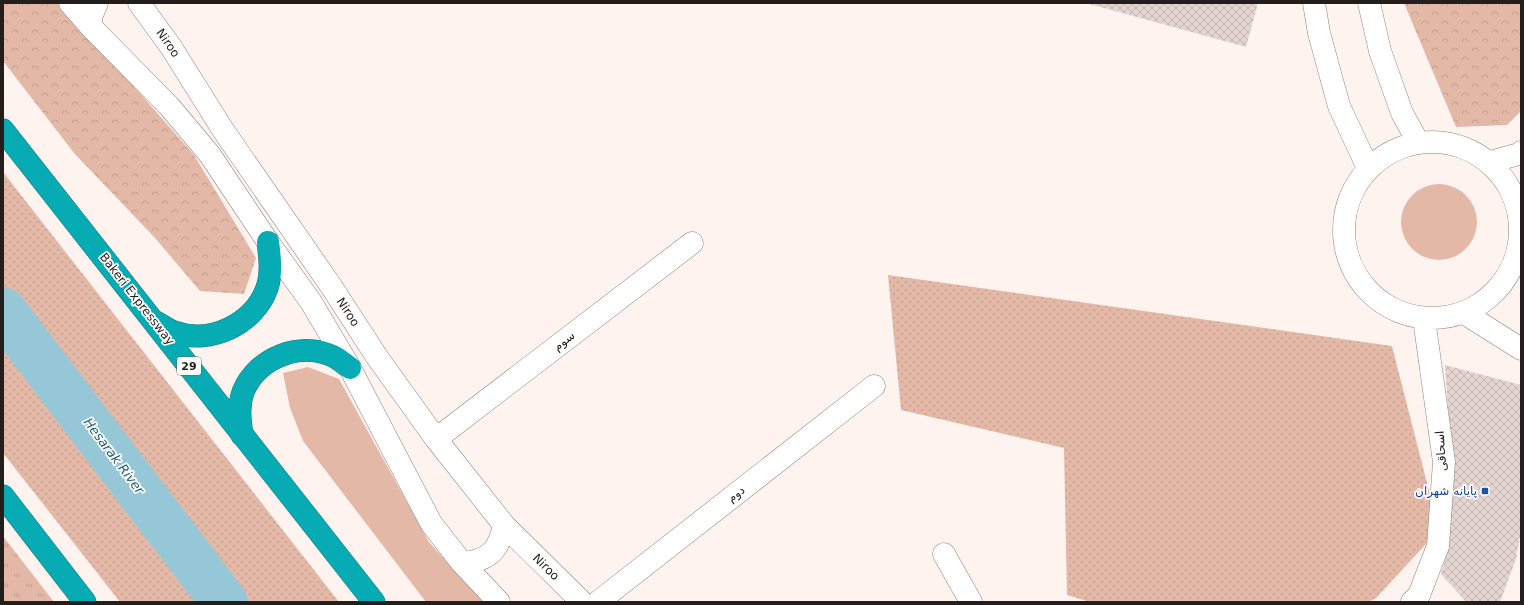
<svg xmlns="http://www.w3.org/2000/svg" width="1524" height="605" viewBox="0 0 1524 605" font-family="'DejaVu Sans',Vazirmatn,sans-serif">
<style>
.grass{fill:#e4b8a7}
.forest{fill:url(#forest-crowns)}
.park{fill:url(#park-tufts)}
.garden{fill:url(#garden-dots)}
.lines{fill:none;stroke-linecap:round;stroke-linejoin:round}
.river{stroke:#96c7d7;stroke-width:47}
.building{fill:url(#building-cross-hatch)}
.minor-casing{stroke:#8d807b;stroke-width:23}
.highway-casing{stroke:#107a7e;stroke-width:23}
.minor{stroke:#fff;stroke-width:22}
.highway{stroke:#06abb3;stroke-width:22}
.transit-dot{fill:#1a4fb4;stroke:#fff;stroke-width:1.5}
.labels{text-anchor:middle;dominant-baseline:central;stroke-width:3.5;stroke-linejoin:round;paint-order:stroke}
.shield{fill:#fff;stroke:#656260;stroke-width:1}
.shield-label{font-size:11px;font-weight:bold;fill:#231e1c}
.street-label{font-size:12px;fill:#231e1c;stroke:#fff}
.transit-label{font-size:12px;fill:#164399;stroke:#fff;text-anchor:end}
.water-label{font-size:13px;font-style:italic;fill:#216172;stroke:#fff}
</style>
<defs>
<pattern id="forest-crowns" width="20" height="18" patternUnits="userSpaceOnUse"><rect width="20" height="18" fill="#e4b8a7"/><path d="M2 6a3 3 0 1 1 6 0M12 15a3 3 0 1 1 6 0" fill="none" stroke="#c39e8f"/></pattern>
<pattern id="park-tufts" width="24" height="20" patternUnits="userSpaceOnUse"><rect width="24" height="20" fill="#e4b8a7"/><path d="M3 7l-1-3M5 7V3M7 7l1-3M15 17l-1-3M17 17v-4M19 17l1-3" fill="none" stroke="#c39e8f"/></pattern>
<pattern id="garden-dots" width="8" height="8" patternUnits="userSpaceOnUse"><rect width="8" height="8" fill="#e4b8a7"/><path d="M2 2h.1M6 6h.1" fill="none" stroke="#c39e8f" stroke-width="1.8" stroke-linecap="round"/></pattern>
<pattern id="building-cross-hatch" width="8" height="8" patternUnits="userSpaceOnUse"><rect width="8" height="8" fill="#e4d5d0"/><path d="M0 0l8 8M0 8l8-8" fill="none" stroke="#c3b6b2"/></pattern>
</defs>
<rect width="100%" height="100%" fill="#fff3ef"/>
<path class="grass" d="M1401 222a38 38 0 1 1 76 0a38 38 0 1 1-76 0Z
M308 367 339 379 429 542 483 602H426L303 441 290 408 283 373Z"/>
<path class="forest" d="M3 3H61L194 155 256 258 244 294 200 291 155 238 74 153 3 61Z
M1404 3H1521V111L1507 125 1456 127Z"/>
<path class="park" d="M3 536 54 602H3Z"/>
<path class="garden" d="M3 172 339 602H120L3 453Z
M888 275 1392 346 1439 530 1376 598 1369 602H1090L1067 595 1064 448 901 410Z"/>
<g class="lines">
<path class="river" d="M3 311 224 602"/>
</g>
<path class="building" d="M1086 3H1258L1246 47Z
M1445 365 1521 385V531L1516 559 1500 602H1466L1441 574 1449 546 1452 464Z"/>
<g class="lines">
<defs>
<path id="minor" d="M70 3 91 27 169 106 210 155 268 242 311 302 350 368 431 523 462 563 499 602
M139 3 171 47 223 130 331 286 377 357 436 439 504 525 582 602
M1314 3 1319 33 1339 106 1368 168
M1369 3 1380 51 1402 113 1418 142
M91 27V17L97 3
M1344 230a88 88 0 1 1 176 0a88 88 0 1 1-176 0Z
M1490 162 1519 154 1521 152
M1464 313 1521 349
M436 439 692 243
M944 554 971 602
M462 563C488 561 499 551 504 525
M598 602 874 386
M1412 602 1419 595 1438 546 1444 462 1424 319"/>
<path id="highway" d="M3 130 374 602
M156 322C162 325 168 330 174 332 211 345 254 324 267 288 272 273 270 257 268 242
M242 435C240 421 238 406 243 392 257 358 299 341 333 356 339 359 345 364 350 368
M3 496 85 602"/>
</defs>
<use href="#minor" class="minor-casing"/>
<use href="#highway" class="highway-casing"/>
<use href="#minor" class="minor"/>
<use href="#highway" class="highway"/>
</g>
<rect class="transit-dot" x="1481" y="487" width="8" height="8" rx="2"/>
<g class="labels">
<rect class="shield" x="177" y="357" width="24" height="18" rx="3"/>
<g class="shield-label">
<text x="189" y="366">29</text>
</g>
<g class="street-label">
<text transform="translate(168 43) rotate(55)">Niroo</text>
<text transform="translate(137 299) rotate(52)">Bakeri Expressway</text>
<text transform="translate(348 312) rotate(57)">Niroo</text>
<text transform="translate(564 341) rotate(-38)">سوم</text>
<text transform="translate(1441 451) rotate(-94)">اسحاقی</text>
<text transform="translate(736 494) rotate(-38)">دوم</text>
<text transform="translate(546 567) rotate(45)">Niroo</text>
</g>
<g class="transit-label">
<text x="1477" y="491">پایانه شهران</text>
</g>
<g class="water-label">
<text transform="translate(114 456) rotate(53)">Hesarak River</text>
</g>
</g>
<rect width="1524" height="605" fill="none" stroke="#231e1c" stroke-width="8"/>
</svg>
